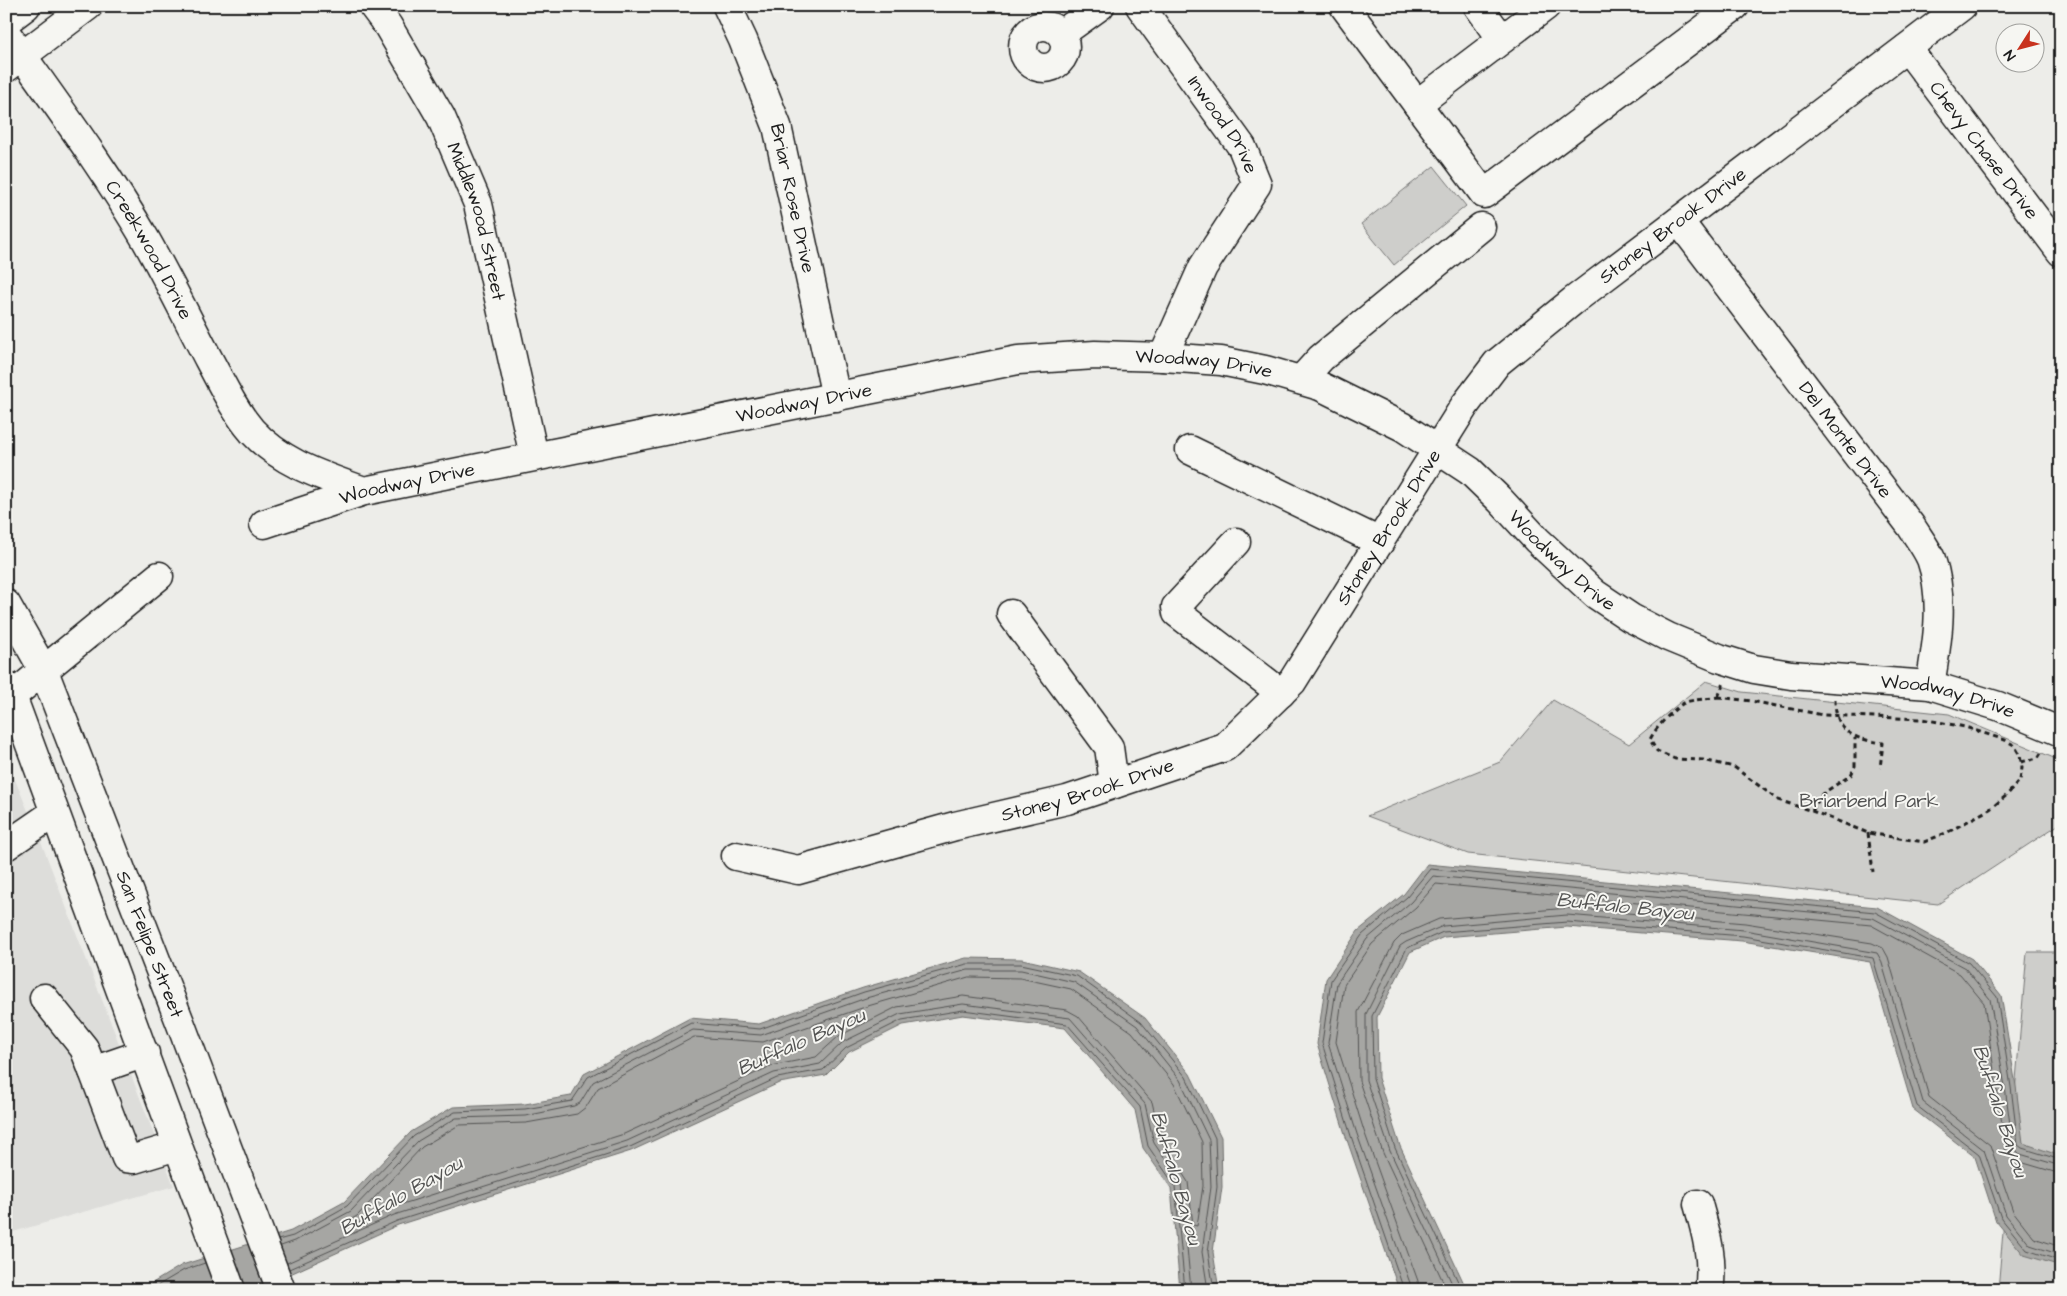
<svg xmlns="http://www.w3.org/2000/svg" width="2067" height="1296" viewBox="0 0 2067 1296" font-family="'Architects Daughter',sans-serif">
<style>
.built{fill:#ddddda}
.green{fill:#cececb;stroke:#757574}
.water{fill:#a6a6a3;stroke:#6f6f6d}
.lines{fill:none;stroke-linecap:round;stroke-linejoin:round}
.shore{stroke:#535352;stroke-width:1}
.minor-casing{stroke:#1c1c1c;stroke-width:31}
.major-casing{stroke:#1c1c1c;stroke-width:31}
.path{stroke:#1c1c1c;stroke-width:3;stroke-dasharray:5 4;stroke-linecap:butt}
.minor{stroke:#f6f6f2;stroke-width:28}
.major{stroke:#f6f6f2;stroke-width:28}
.labels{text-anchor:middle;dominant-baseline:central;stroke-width:4;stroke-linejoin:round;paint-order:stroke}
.street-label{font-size:19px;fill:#1c1c1c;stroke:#f6f6f2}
.park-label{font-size:19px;fill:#515151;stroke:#f6f6f2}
.water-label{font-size:20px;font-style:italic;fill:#535352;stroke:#f6f6f2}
</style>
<rect width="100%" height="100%" fill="#edede9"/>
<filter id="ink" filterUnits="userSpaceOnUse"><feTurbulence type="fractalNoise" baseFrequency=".02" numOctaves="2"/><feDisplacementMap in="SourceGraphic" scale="10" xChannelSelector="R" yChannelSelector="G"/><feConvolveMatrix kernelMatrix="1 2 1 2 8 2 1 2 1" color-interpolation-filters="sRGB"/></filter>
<g filter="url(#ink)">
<path class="built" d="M6 758 43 847 174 1186 6 1234Z"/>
<path class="green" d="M1434 166 1466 206 1394 265 1361 224Z
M1706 681 1742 692 1949 714 2061 761V823L1938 904 1468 854 1367 816 1500 762 1553 700 1629 744Z
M2027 952H2061V1290H1998Z"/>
<path class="water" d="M1427 864 1877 907 1972 959 2001 995 2016 1086 2023 1143 2061 1156V1266L2024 1255 1996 1221 1975 1157 1913 1109 1870 962 1742 941 1567 927 1444 937 1410 952 1377 1017 1378 1078 1400 1146 1467 1290H1399L1346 1137 1317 1044 1326 979 1358 931 1404 894Z
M966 958 1022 959 1079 972 1145 1018 1190 1074 1221 1137 1222 1187 1213 1252 1219 1290H1180L1171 1188 1143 1148 1135 1110 1065 1028 963 1015 903 1025 849 1052 826 1075 779 1083 631 1151 398 1225 255 1290H141L182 1265 291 1231 344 1202 411 1132 453 1107 525 1104 571 1096 584 1074 690 1018 759 1024 863 988Z"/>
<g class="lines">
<path class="shore" d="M969 977 1020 978 1071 989 1132 1032 1174 1084 1202 1142 1203 1186 1197 1226 1193 1225 1188 1182 1161 1140 1152 1102 1078 1016 1067 1010 963 996 897 1007 839 1036 816 1057 771 1066 624 1134 393 1207 345 1229 342 1227 343 1224 357 1216 422 1147 459 1125 526 1123 577 1114 586 1107 598 1088 694 1037 763 1042 868 1006Z
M278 1240 293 1236 347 1206 414 1136 455 1112 525 1109 572 1101 588 1077 691 1023 760 1029 864 992 967 964H1021L1077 976 1141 1022 1186 1077 1215 1138 1217 1187 1208 1252 1214 1290
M281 1246 295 1241 351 1211 418 1141 456 1118 525 1116 574 1106 580 1103 593 1082 693 1030 761 1035 866 998 968 970H1021L1074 982 1137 1026 1180 1080 1209 1140 1211 1187 1202 1252 1208 1290
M287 1263 394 1215 627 1141 774 1073 820 1064 843 1042 900 1014 963 1004 1070 1018 1145 1104 1154 1143 1181 1183 1191 1290
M289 1269 397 1221 630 1147 777 1078 823 1070 846 1048 902 1020 963 1010 1067 1024 1140 1107 1148 1146 1175 1186 1185 1290
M150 1290 184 1270 205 1263
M1404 1290 1351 1136 1322 1043 1331 980 1362 935 1407 897 1430 869 1875 912 1969 963 1997 997 2011 1087 2018 1145 2022 1148 2061 1160
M1411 1290 1410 1283 1357 1134 1328 1043 1337 983 1367 939 1411 902 1433 876 1873 918 1965 968 1990 999 2005 1087 2013 1147 2020 1154 2061 1166
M1418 1290V1281L1364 1131 1336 1042 1344 985 1372 944 1416 907 1436 884 1871 925 1960 974 1984 1003 2006 1151 2017 1161 2061 1174
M1447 1290 1383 1153 1359 1081 1358 1012 1394 943 1402 935 1439 919 1568 908 1745 923 1872 943 1883 948 1888 957 1929 1097 1990 1145 2013 1211 2034 1238 2061 1247
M1455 1290 1390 1151 1366 1080V1014L1400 946 1406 942 1443 926 1567 915 1744 930 1877 953 1881 960 1923 1102 1984 1150 2006 1215 2030 1245 2061 1255
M1462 1290 1395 1148 1373 1079 1372 1016 1407 948 1443 932 1567 922 1743 936 1873 958 1917 1106 1979 1154 2001 1218 2027 1250 2061 1261"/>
<defs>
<g id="minor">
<path id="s1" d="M373 6 388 26 441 117 478 204 534 456"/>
<path id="s2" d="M727 6 743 40 777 126 836 397"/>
<path id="s3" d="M1140 6 1242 147 1257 184 1203 267 1163 357"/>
<path d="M1344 6 1484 194 1735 6"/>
<path d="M1478 6 1502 39"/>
<circle cx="1044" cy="47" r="21"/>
<path id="s4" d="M6 33C54 101 104 168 146 240 168 279 188 320 209 360 222 384 234 410 252 431 282 464 323 476 364 491"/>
<path d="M1061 34 1100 6"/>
<path id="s5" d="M1907 48 2061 252"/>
<path d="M1417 104 1546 6"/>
<path id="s6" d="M1679 221 1911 526C1917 536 1926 547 1931 559 1945 599 1937 645 1930 685"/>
<path d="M1301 380 1321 358 1481 227"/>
<path d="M1190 450 1380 542"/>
<path id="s7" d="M264 524 364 491 1018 360 1095 355 1163 357 1221 361 1265 370 1320 386 1403 427 1470 471 1500 500 1537 540 1595 594 1631 618 1668 637 1719 658 1754 669 1791 675 1930 685 1998 706 2061 732"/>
<path d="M1236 542 1176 607 1177 613 1281 693"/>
<path d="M1011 614 1109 747 1114 784"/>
<path d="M6 701 159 576"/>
<path d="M6 846 54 813"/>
<path id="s8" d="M736 856 798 870 955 826 1067 800 1225 747 1292 682 1465 405 1497 363 1573 301 1962 6"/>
<path d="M44 998 84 1048 93 1071 145 1053"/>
<path d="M93 1071 126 1158 134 1159 177 1146"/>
<path d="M1698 1204C1706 1232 1714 1261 1709 1290"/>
</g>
<g id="major">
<path d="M6 21 26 6"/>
<path d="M6 68 88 6"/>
<path id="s9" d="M6 604 44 671 180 1022 281 1290"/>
<path d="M6 686 12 696 231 1290"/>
</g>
</defs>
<use href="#minor" class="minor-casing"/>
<use href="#major" class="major-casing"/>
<path class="path" d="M1718 697 1751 701 1823 715 1922 719 1965 727 2005 740 2014 745 2020 755 2022 768 2020 780 2007 795 1990 809 1948 832 1924 842 1868 833 1812 811 1778 800 1734 767 1703 760 1675 759 1657 751 1650 740C1653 730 1676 706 1686 702 1696 699 1709 699 1718 697Z
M1718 697 1724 683
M1835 699C1835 733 1854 739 1883 743L1880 768
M2021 762 2038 758 2043 750
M1812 811 1822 794 1851 775 1855 766V738
M1868 833 1873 872"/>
<use href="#minor" class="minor"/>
<use href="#major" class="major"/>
</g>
</g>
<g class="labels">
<g class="street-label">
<text stroke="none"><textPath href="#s3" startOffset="145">Inwood Drive</textPath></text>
<text stroke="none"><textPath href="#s5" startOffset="128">Chevy Chase Drive</textPath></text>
<text stroke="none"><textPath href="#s2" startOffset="204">Briar Rose Drive</textPath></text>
<text stroke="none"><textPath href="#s1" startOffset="241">Middlewood Street</textPath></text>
<text stroke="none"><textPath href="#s8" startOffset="1204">Stoney Brook Drive</textPath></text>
<text stroke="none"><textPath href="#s4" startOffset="260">Creekwood Drive</textPath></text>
<text stroke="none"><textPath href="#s7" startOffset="959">Woodway Drive</textPath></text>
<text stroke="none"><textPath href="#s7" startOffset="554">Woodway Drive</textPath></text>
<text stroke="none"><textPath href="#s6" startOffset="275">Del Monte Drive</textPath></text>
<text stroke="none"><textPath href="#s7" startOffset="149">Woodway Drive</textPath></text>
<text stroke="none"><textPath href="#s8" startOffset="784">Stoney Brook Drive</textPath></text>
<text stroke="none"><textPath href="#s7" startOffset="1379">Woodway Drive</textPath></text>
<text stroke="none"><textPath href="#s7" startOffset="1799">Woodway Drive</textPath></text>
<text stroke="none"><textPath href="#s8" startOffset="364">Stoney Brook Drive</textPath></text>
<text stroke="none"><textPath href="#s9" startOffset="370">San Felipe Street</textPath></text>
</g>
<g class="park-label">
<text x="1869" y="801">Briarbend Park</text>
</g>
<g class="water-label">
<text transform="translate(1625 907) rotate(6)">Buffalo Bayou</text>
<text transform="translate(801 1042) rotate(-24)">Buffalo Bayou</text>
<text transform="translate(2000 1111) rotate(72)">Buffalo Bayou</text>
<text transform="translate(1176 1178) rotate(74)">Buffalo Bayou</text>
<text transform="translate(401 1196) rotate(-30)">Buffalo Bayou</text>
</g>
</g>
<rect width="2067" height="1296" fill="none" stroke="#f6f6f2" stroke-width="25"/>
<rect x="12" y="12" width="2042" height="1271" fill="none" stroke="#1c1c1c" stroke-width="2" filter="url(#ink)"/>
<g transform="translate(2020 48) rotate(234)"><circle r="24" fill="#f6f6f2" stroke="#9f9f9c"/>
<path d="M0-4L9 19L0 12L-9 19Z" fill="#c8321e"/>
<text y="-8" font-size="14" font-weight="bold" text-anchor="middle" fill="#1c1c1c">N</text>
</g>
</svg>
